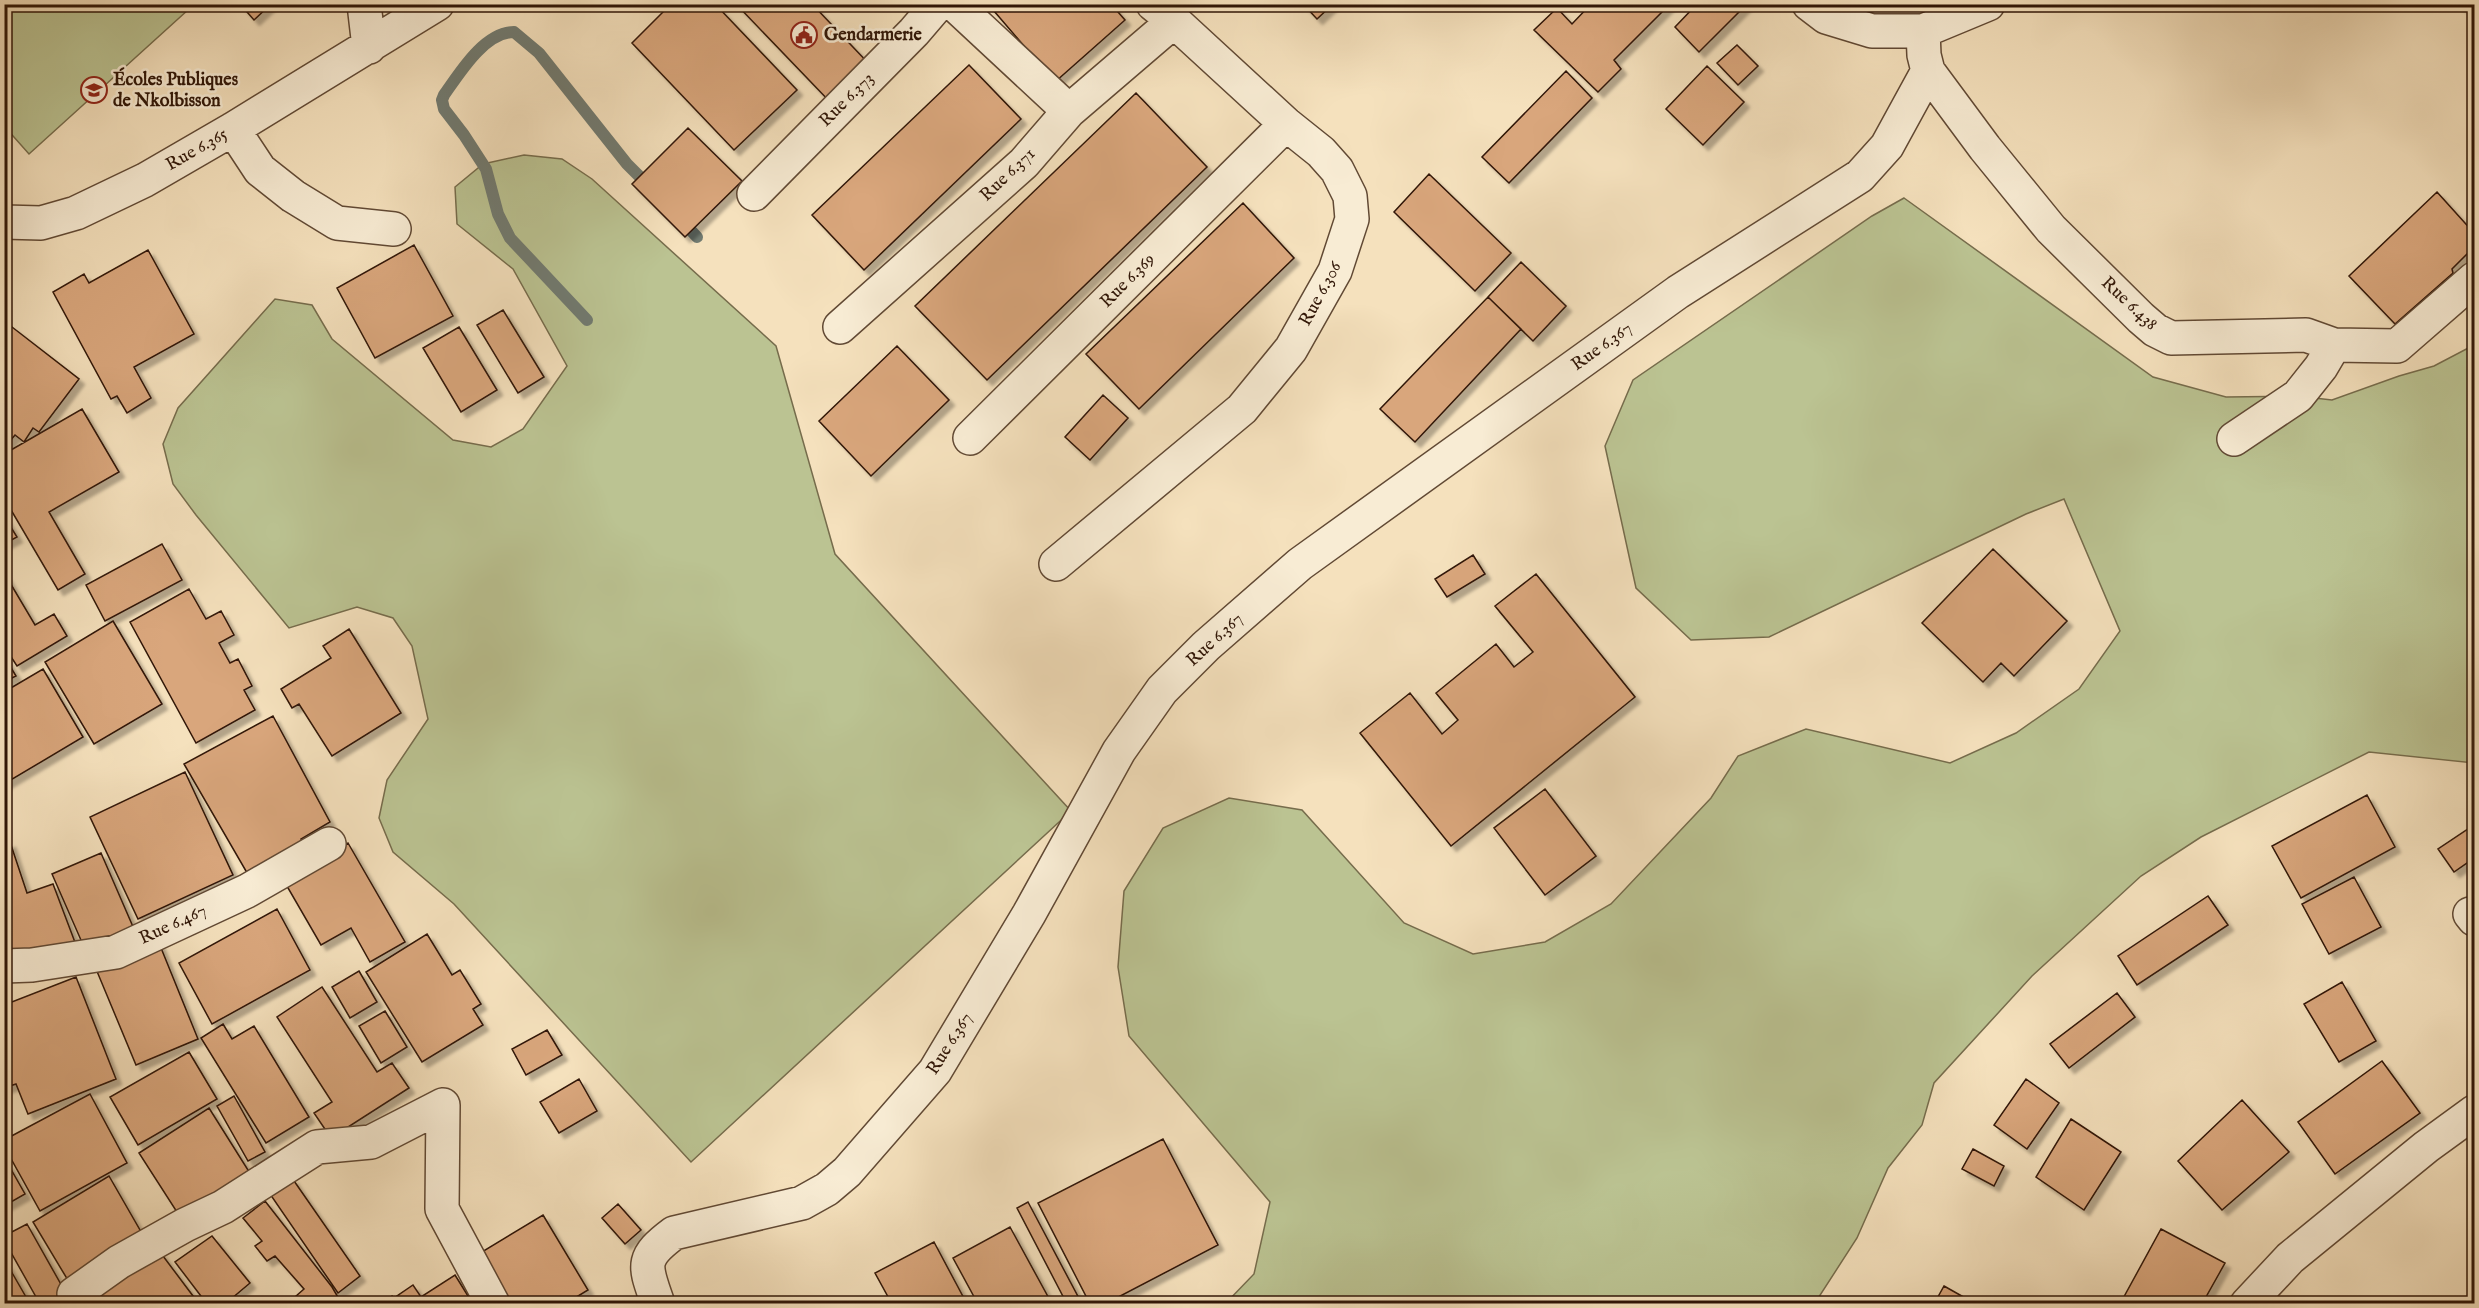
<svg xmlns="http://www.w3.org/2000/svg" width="2479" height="1308" viewBox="0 0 2479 1308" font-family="'IM FELL English',serif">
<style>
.green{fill:#bbc392;stroke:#766c4c;stroke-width:1.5}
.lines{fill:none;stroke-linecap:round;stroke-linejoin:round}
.stream{stroke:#717a70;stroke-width:12}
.building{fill:#d9a67c;stroke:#301607;stroke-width:1.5;filter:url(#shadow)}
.minor-casing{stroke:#614934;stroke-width:36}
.minor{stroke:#f8ecd4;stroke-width:33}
.labels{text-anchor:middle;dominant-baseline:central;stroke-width:5;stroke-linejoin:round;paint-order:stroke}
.poi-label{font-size:18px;font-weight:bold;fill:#301607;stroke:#f8ecd4;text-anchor:start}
.street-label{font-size:18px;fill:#301607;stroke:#f8ecd4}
</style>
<defs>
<filter id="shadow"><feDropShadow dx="5.5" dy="5.5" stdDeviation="1.5" flood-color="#0004"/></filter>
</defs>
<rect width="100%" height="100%" fill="#f5e1bd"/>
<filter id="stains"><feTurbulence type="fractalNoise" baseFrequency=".00333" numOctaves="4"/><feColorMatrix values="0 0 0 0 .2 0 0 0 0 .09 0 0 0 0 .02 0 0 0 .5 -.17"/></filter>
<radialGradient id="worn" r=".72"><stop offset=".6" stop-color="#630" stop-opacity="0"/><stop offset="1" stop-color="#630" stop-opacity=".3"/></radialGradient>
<path class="green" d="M184 4 189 9 29 154 5 127V5Z
M524 155 562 159 592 179 776 346 835 554 1071 811 691 1162 454 904 393 852 379 818 387 780 428 719 412 646 393 618 357 607 289 628 196 515 173 484 163 444 178 408 275 299 312 305 332 339 453 440 491 447 523 429 567 366 513 269 457 224 455 187 483 164Z
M1904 198 2153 377 2226 397 2297 396 2332 400 2399 376 2434 366 2474 345V763L2369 752 2201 837 2141 876 2032 976 1934 1083 1922 1125 1888 1168 1857 1238 1815 1303H1226L1254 1274 1270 1202 1129 1036 1118 967 1124 891 1163 828 1229 798 1302 810 1404 923 1473 954 1545 942 1611 904 1711 798 1738 756 1806 729 1950 763 2016 733 2079 689 2120 631 2064 499 2026 514 1769 637 1691 640 1636 588 1605 446 1633 380 1872 216Z"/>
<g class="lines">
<path class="stream" d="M681 220 697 237
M587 320 510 238 498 214 486 169 464 135 444 109 442 100 444 95C459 74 484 32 514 32L539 53 627 164 651 188"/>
</g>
<path class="building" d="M240 4H271L254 20Z
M671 4H715L797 90 734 150 632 43Z
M736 4H812L871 66 832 104Z
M988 4H1111L1125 20 1055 82Z
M1303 4H1333L1317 19Z
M1591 4H1670L1614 60 1621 69 1598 92 1534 30 1557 8 1572 24Z
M1697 4H1747L1699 52 1675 27Z
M2457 4H2474V13Z
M1737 45 1758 66 1738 85 1717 63Z
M969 65 1021 119 864 270 812 215Z
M1707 66 1744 102 1703 145 1666 109Z
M1566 71 1592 98 1509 183 1482 157Z
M1136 93 1207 167 987 380 915 306Z
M688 128 742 181 685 237 632 184Z
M1429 174 1511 253 1475 291 1394 212Z
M2437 192 2474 233V247L2452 269 2453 273 2395 324 2349 276Z
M1243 203 1294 258 1139 409 1086 354Z
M414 245 453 316 375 358 337 288Z
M148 250 194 334 134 367 151 398 127 413 117 396 111 399 53 292 84 274 89 283Z
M1521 262 1566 306 1533 341 1488 297Z
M1488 297 1521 329 1415 442 1380 409Z
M503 310 544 377 518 393 477 325Z
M12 327 79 379 39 432 33 428 24 442 15 435 4 448V337Z
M459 327 497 390 461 412 423 348Z
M897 346 949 400 871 476 819 421Z
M1103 395 1128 418 1090 460 1065 437Z
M82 409 119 472 49 512 85 574 58 590 4 498V454Z
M4 516 17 537 4 544Z
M162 544 182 580 105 621 86 585Z
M1993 549 2067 621 2014 676 2001 663 1983 682 1922 623Z
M1473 555 1485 574 1447 597 1435 579Z
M1536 574 1635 697 1451 846 1360 733 1410 693 1442 734 1458 720 1436 693 1496 644 1514 667 1533 652 1495 606Z
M6 576 35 625 54 614 67 636 17 666 4 646Z
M189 589 206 619 221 611 234 635 219 643 230 663 238 659 252 686 244 690 255 710 196 743 130 622Z
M113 621 162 704 94 744 45 662Z
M349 629 401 713 332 756 299 704 292 708 281 689 331 658 323 646Z
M4 656 16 676 4 682Z
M43 669 83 737 4 784V692Z
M273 716 330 822 301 839 305 847 250 878 184 764Z
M185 772 233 875 138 919 90 817Z
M1545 789 1596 856 1545 895 1494 828Z
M2367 795 2395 847 2301 898 2272 846Z
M2474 825V858L2454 872 2438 849Z
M10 842 27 893 53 884 76 945 4 969V844Z
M348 843 405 942 370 962 351 928 321 945 284 881Z
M101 853 137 936 84 947 52 874Z
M2354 877 2381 927 2329 954 2302 904Z
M2208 896 2228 925 2137 985 2118 956Z
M277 909 310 970 212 1024 179 963Z
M427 934 452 975 460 970 481 1004 473 1009 483 1025 422 1062 366 972Z
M159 943 198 1039 136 1065 96 969Z
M359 971 377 1002 350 1018 332 987Z
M76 977 116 1079 28 1114 16 1084 4 1088V1005Z
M2342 982 2376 1041 2339 1062 2304 1004Z
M322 987 377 1072 392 1063 409 1088 331 1138 314 1113 332 1102 277 1017Z
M2117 993 2135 1017 2069 1068 2050 1044Z
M385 1011 407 1047 381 1063 359 1026Z
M223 1024 232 1039 254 1026 309 1117 266 1143 201 1038Z
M547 1030 562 1055 526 1075 512 1049Z
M189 1052 217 1099 138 1145 110 1097Z
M2382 1061 2420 1113 2335 1174 2298 1122Z
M579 1079 597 1111 559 1133 540 1102Z
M2026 1079 2059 1103 2027 1149 1994 1125Z
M90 1094 127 1163 40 1211 4 1146V1140Z
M234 1096 265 1152 248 1161 217 1106Z
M2242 1100 2289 1152 2222 1210 2178 1161Z
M209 1108 253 1178 184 1223 139 1153Z
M2071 1119 2121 1152 2084 1210 2036 1177Z
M1163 1139 1218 1245 1105 1304H1090L1038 1203Z
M1973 1149 2004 1166 1994 1186 1962 1169Z
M8 1164 25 1194 4 1206V1165Z
M109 1176 144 1237 69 1282 33 1222Z
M292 1178 360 1276 338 1293 270 1194Z
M265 1201 332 1287 342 1304H287L304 1289 275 1256 267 1261 255 1246 262 1241 243 1218Z
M1028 1202 1082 1304H1067L1017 1208Z
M618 1204 641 1230 625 1244 602 1218Z
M543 1215 588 1290 565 1304H486L462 1264Z
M27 1224 72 1304H40L4 1240V1236Z
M1010 1227 1052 1304H978L953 1258Z
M2161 1229 2225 1263 2202 1304H2120Z
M212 1236 250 1283 225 1304H207L175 1262Z
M934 1242 967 1304H892L875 1273Z
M160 1252 193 1296 184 1304H88Z
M7 1264 30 1304H4V1266Z
M455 1275 473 1304H403L397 1296 413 1285 421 1297Z
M1944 1286 1976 1304H1934Z
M392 1296 397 1304H381Z"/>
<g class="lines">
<defs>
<path id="minor" d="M364 4 369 47
M954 4 1069 111
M1809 4 1826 17 1872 31H1923L1988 4
M1923 31 1924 55 1928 71 1985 148 2051 229 2141 318 2155 330 2171 338 2306 335 2334 345 2397 346 2474 279
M233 129 260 170 293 196 337 223 394 229
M754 194 914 32 938 4
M4 222 41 223 76 213 145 180 233 129 437 4
M840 327 1024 163 1069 111 1174 21
M970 438 1286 124
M2234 439 2298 396 2321 367 2334 345
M1056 564 1242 409 1291 349 1335 271 1352 219 1350 196 1337 170 1321 152 1286 124 1174 21 1153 4
M2470 914 2474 919
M4 966 32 965 116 952 247 891 329 844
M74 1294 119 1262 185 1225 223 1207 317 1147 371 1142 443 1105 442 1209 493 1304
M658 1304C645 1266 639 1259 674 1233L802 1203 827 1189 847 1172 935 1071 1029 914 1119 751 1162 690 1206 646 1300 564 1678 292 1860 176 1887 146 1928 71
M2247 1304 2290 1258 2426 1147 2474 1112"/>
</defs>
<use href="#minor" class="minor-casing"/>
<use href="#minor" class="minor"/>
</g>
<defs>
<symbol id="civic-ring" viewBox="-11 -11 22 22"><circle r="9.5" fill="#f8ecd4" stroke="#8f2418" stroke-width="1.5"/><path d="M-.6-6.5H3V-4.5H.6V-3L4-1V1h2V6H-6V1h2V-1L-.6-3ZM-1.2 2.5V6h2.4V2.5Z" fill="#8f2418"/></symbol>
<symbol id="school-ring" viewBox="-11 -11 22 22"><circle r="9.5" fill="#f8ecd4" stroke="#8f2418" stroke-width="1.5"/><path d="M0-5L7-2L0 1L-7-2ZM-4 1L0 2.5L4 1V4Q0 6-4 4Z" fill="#8f2418"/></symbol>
</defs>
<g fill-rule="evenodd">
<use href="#civic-ring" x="789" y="20" width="30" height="30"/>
<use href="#school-ring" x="79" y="75" width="30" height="30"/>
</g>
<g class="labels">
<g class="poi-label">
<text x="824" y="35">Gendarmerie</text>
<text x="113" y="80">Écoles Publiques<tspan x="113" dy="21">de Nkolbisson</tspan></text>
</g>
<g class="street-label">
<text transform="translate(847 100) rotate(-45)">Rue 6.373</text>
<text transform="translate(197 150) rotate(-30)">Rue 6.365</text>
<text transform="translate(1008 175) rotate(-44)">Rue 6.371</text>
<text transform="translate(1128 281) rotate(-45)">Rue 6.369</text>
<text transform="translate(1321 294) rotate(-62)">Rue 6.306</text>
<text transform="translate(2129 304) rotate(43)">Rue 6.438</text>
<text transform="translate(1602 347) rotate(-36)">Rue 6.367</text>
<text transform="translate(1215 640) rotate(-43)">Rue 6.367</text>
<text transform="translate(173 925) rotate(-25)">Rue 6.467</text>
<text transform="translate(950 1044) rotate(-58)">Rue 6.367</text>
</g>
</g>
<rect width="2479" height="1308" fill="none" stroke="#f5e1bd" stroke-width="24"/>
<rect x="6" y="6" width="2467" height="1296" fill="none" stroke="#301607" stroke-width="3"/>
<rect x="12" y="12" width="2455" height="1284" fill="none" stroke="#301607" stroke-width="1.5"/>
<rect width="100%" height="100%" filter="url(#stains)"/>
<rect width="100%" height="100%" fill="url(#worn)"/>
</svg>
